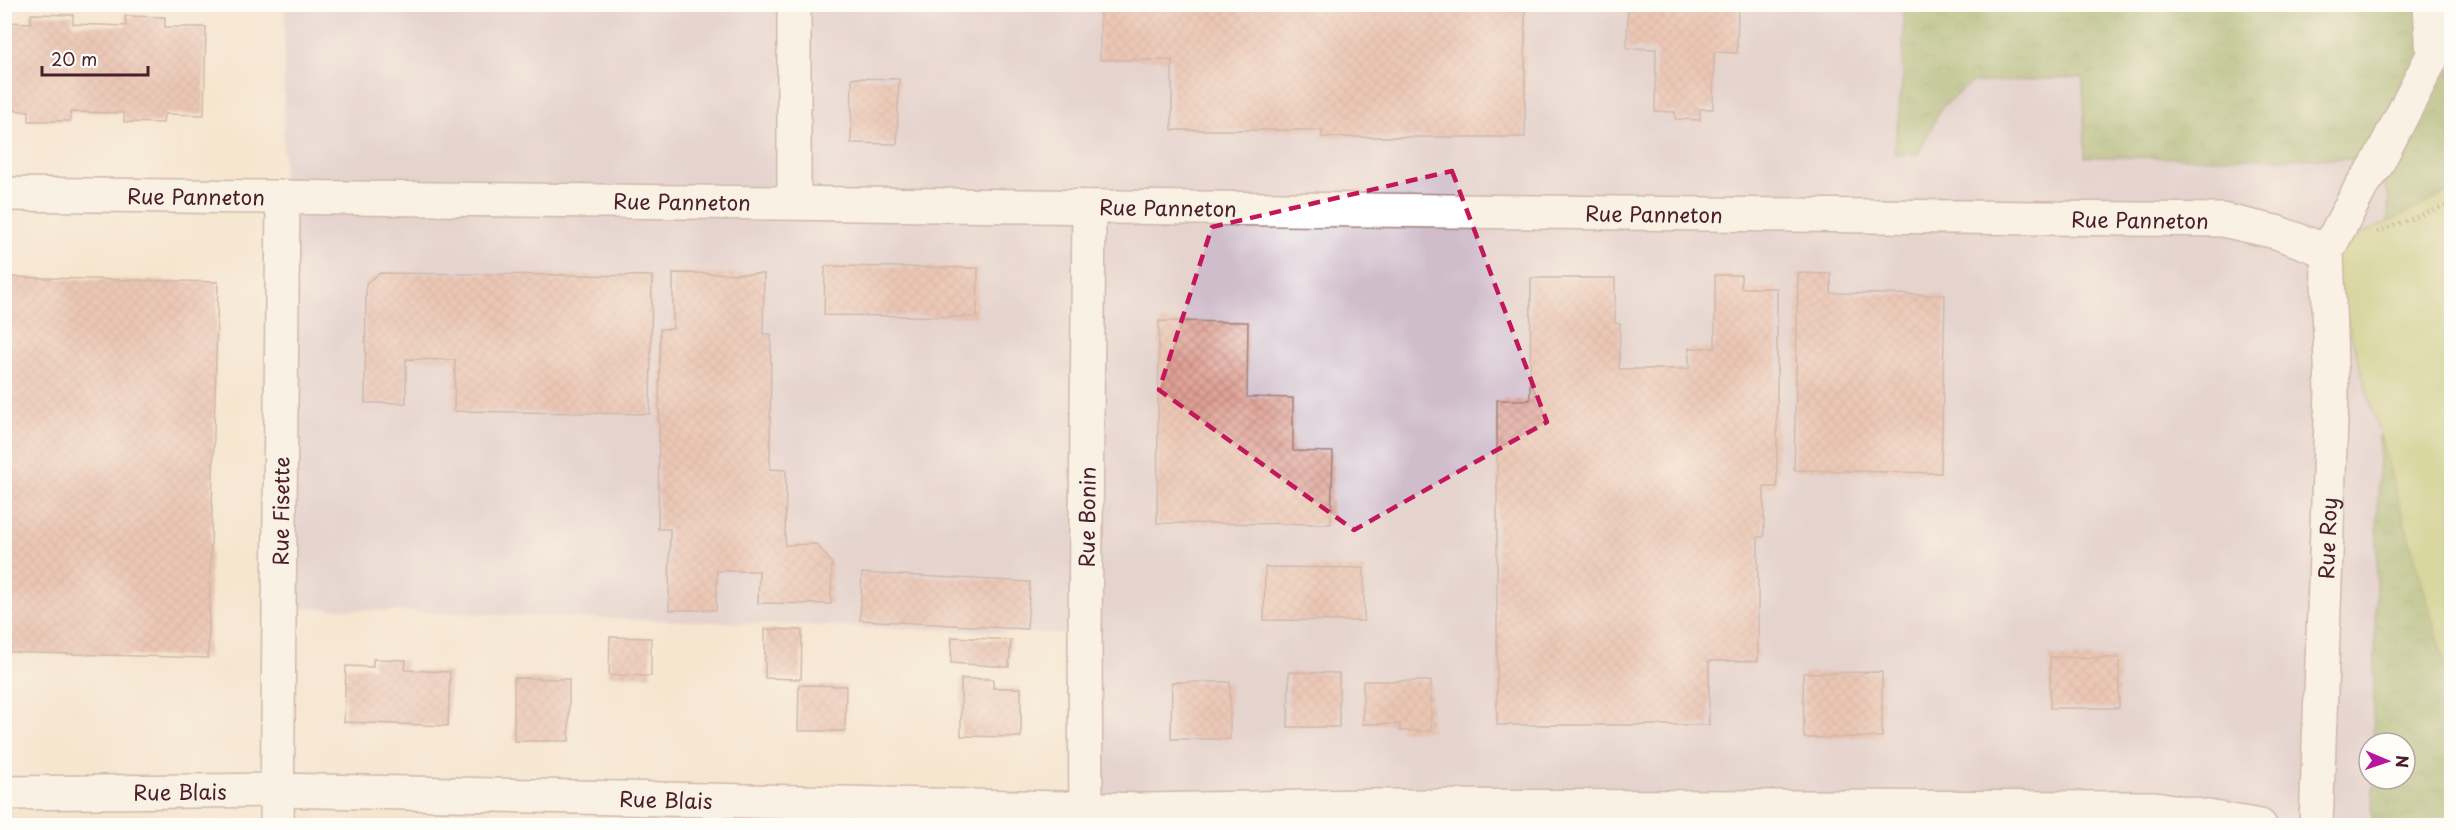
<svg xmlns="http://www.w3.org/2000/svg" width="2456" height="830" viewBox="0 0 2456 830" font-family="'Playpen Sans',sans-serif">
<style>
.industrial{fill:#d0bdcc;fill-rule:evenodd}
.forest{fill:url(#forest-crowns);stroke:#6c6444;stroke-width:1.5}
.park{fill:#b3c568;stroke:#7e724a;stroke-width:1.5}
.building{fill:url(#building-cross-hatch)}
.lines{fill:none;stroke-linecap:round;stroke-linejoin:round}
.minor-casing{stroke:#a0827d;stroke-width:36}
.path{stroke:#a0827d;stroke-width:4;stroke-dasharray:1.5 4.5;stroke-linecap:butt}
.minor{stroke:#fff;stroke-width:33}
.marked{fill:none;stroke:#c2185b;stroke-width:4.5;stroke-dasharray:12 8;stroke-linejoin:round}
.labels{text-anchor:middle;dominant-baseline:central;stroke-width:4.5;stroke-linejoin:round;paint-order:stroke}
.street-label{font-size:21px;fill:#4a1f2b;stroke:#fdfcf7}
</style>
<defs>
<pattern id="forest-crowns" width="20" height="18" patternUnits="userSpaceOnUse" patternTransform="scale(1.5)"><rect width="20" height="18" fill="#8eaa5c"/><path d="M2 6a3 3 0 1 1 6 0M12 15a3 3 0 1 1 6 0" fill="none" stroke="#768a4c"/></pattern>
<pattern id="building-cross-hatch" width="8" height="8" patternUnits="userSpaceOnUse" patternTransform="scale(1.5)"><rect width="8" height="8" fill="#dfa094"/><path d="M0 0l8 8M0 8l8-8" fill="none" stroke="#b78279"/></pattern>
</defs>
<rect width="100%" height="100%" fill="#fdfcf7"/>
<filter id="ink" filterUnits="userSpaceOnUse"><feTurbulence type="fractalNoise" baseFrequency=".0167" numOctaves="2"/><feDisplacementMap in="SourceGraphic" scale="12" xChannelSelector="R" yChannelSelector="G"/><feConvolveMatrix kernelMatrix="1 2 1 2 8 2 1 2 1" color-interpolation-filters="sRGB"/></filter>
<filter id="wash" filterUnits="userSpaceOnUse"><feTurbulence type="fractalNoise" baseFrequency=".008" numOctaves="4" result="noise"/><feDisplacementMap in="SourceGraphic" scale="24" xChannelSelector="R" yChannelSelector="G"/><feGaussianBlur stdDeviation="1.35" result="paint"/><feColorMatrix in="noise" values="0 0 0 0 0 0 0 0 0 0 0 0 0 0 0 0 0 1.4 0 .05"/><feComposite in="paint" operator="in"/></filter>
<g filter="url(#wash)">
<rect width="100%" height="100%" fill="#f5e6cf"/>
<path class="industrial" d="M285 5H2451V825L1365 826 1366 807 1085 809V635L278 607ZM2369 743H2405V779H2369Z"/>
<path class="forest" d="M1904 5H2451V825H2375L2372 817 2373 779H2405V743H2373L2382 287 2389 198 2376 166 2355 159 2085 157 2083 77 1971 83 1942 107 1918 154H1894L1903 75Z"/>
<path class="park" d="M2451 191V684L2327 251Z"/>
<g id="blocks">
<path class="building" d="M1100 4H1525V137H1322V130H1172V60H1100Z
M1628 4H1738L1737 53 1714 52 1713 109H1700V120L1675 119V112L1655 111 1656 49 1627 48Z
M31 14 73 15V24L126 26 125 16 165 17V27H206L204 115 164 114 163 123 124 122V113L70 112V121H29V111L4 110V22L31 23Z
M852 78 899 79 897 144 851 143Z
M825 266 978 268 977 317 824 315Z
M380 273 652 276 650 414 454 411 455 360 406 359V403H365L366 283Z
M673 273 764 274 763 334H771L770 469 786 470 785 545 816 544 832 563 831 604 758 603 759 571H717L716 610H669L670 529H658L660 329H673Z
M1798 273 1831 274V293L1945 295 1941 473 1794 470Z
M1715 275H1741V288H1777V487H1764V537H1758V661H1709V725H1497V400H1530L1531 278H1615V323L1620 324 1619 369H1689V348H1715Z
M4 277 218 282 208 658 4 652Z
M1159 321 1248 322 1247 397 1293 398V451L1333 452 1331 524 1157 523Z
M1265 567 1364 568V621L1264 620Z
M862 573 1030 582 1027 629 860 620Z
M765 629 802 630 801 679 765 678Z
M610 637 651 638V676L609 675Z
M952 637 1011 640 1009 667 951 663Z
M2050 657 2119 658V708H2050Z
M373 659 406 660 405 670 450 672 448 726 344 722 346 666 373 667Z
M1289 672 1339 673V727H1288Z
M1882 672V737L1804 738 1803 673Z
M514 678 569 679V741H514Z
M961 679H993V688H1021V737L961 736Z
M1363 681H1431V731H1400V724H1363Z
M1172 682H1230V739H1171Z
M799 685 846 686 845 731H798Z"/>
</g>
</g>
<g filter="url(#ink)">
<use href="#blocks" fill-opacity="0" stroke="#a0827d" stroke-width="1.5"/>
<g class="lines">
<defs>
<g id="minor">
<path d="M794 4V201"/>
<path id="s1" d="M4 194C744 200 1483 212 2222 220L2276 232 2327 251"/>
<path id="s2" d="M4 793 277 790 1145 810 1366 806 2155 808 2260 826"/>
<path id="s3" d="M277 826 283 196"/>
<path id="s4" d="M1086 826 1085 635 1089 207"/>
<path id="s5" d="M2316 826 2332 392 2327 251 2361 187 2376 166 2433 55 2430 4"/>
</g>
</defs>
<use href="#minor" class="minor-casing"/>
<path class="path" d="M2377 232 2452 203"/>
<use href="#minor" class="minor"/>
</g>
</g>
<path d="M0 0H2456V830H0ZM1452 171 1547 422 1354 530 1159 390 1212 227Z" fill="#f5e6cf" fill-opacity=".55" fill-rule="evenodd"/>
<path class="marked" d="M1452 171 1547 422 1354 530 1159 390 1212 227Z"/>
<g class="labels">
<g class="street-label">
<text stroke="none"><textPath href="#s1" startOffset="192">Rue Panneton</textPath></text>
<text stroke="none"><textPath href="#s1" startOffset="678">Rue Panneton</textPath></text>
<text stroke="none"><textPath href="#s1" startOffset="1164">Rue Panneton</textPath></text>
<text stroke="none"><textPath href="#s1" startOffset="1650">Rue Panneton</textPath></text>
<text stroke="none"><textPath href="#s1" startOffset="2136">Rue Panneton</textPath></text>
<text stroke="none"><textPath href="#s3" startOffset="315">Rue Fisette</textPath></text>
<text stroke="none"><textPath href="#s4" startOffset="309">Rue Bonin</textPath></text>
<text stroke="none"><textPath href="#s5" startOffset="288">Rue Roy</textPath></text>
<text stroke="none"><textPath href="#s2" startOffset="176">Rue Blais</textPath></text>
<text stroke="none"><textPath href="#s2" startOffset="662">Rue Blais</textPath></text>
</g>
</g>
<rect width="2456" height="830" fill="none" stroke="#fdfcf7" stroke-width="24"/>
<g transform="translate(2387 761) rotate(92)"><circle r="28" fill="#fdfcf7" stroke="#b5a4a5" stroke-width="1.5"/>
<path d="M0-4.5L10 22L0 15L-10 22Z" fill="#b5179e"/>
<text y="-9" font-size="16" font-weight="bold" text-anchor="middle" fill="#4a1f2b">N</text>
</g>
<path d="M42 66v9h106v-9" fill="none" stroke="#4a1f2b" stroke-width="3"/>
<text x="51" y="66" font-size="18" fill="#4a1f2b" stroke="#fdfcf7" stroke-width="4.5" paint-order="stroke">20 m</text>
</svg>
